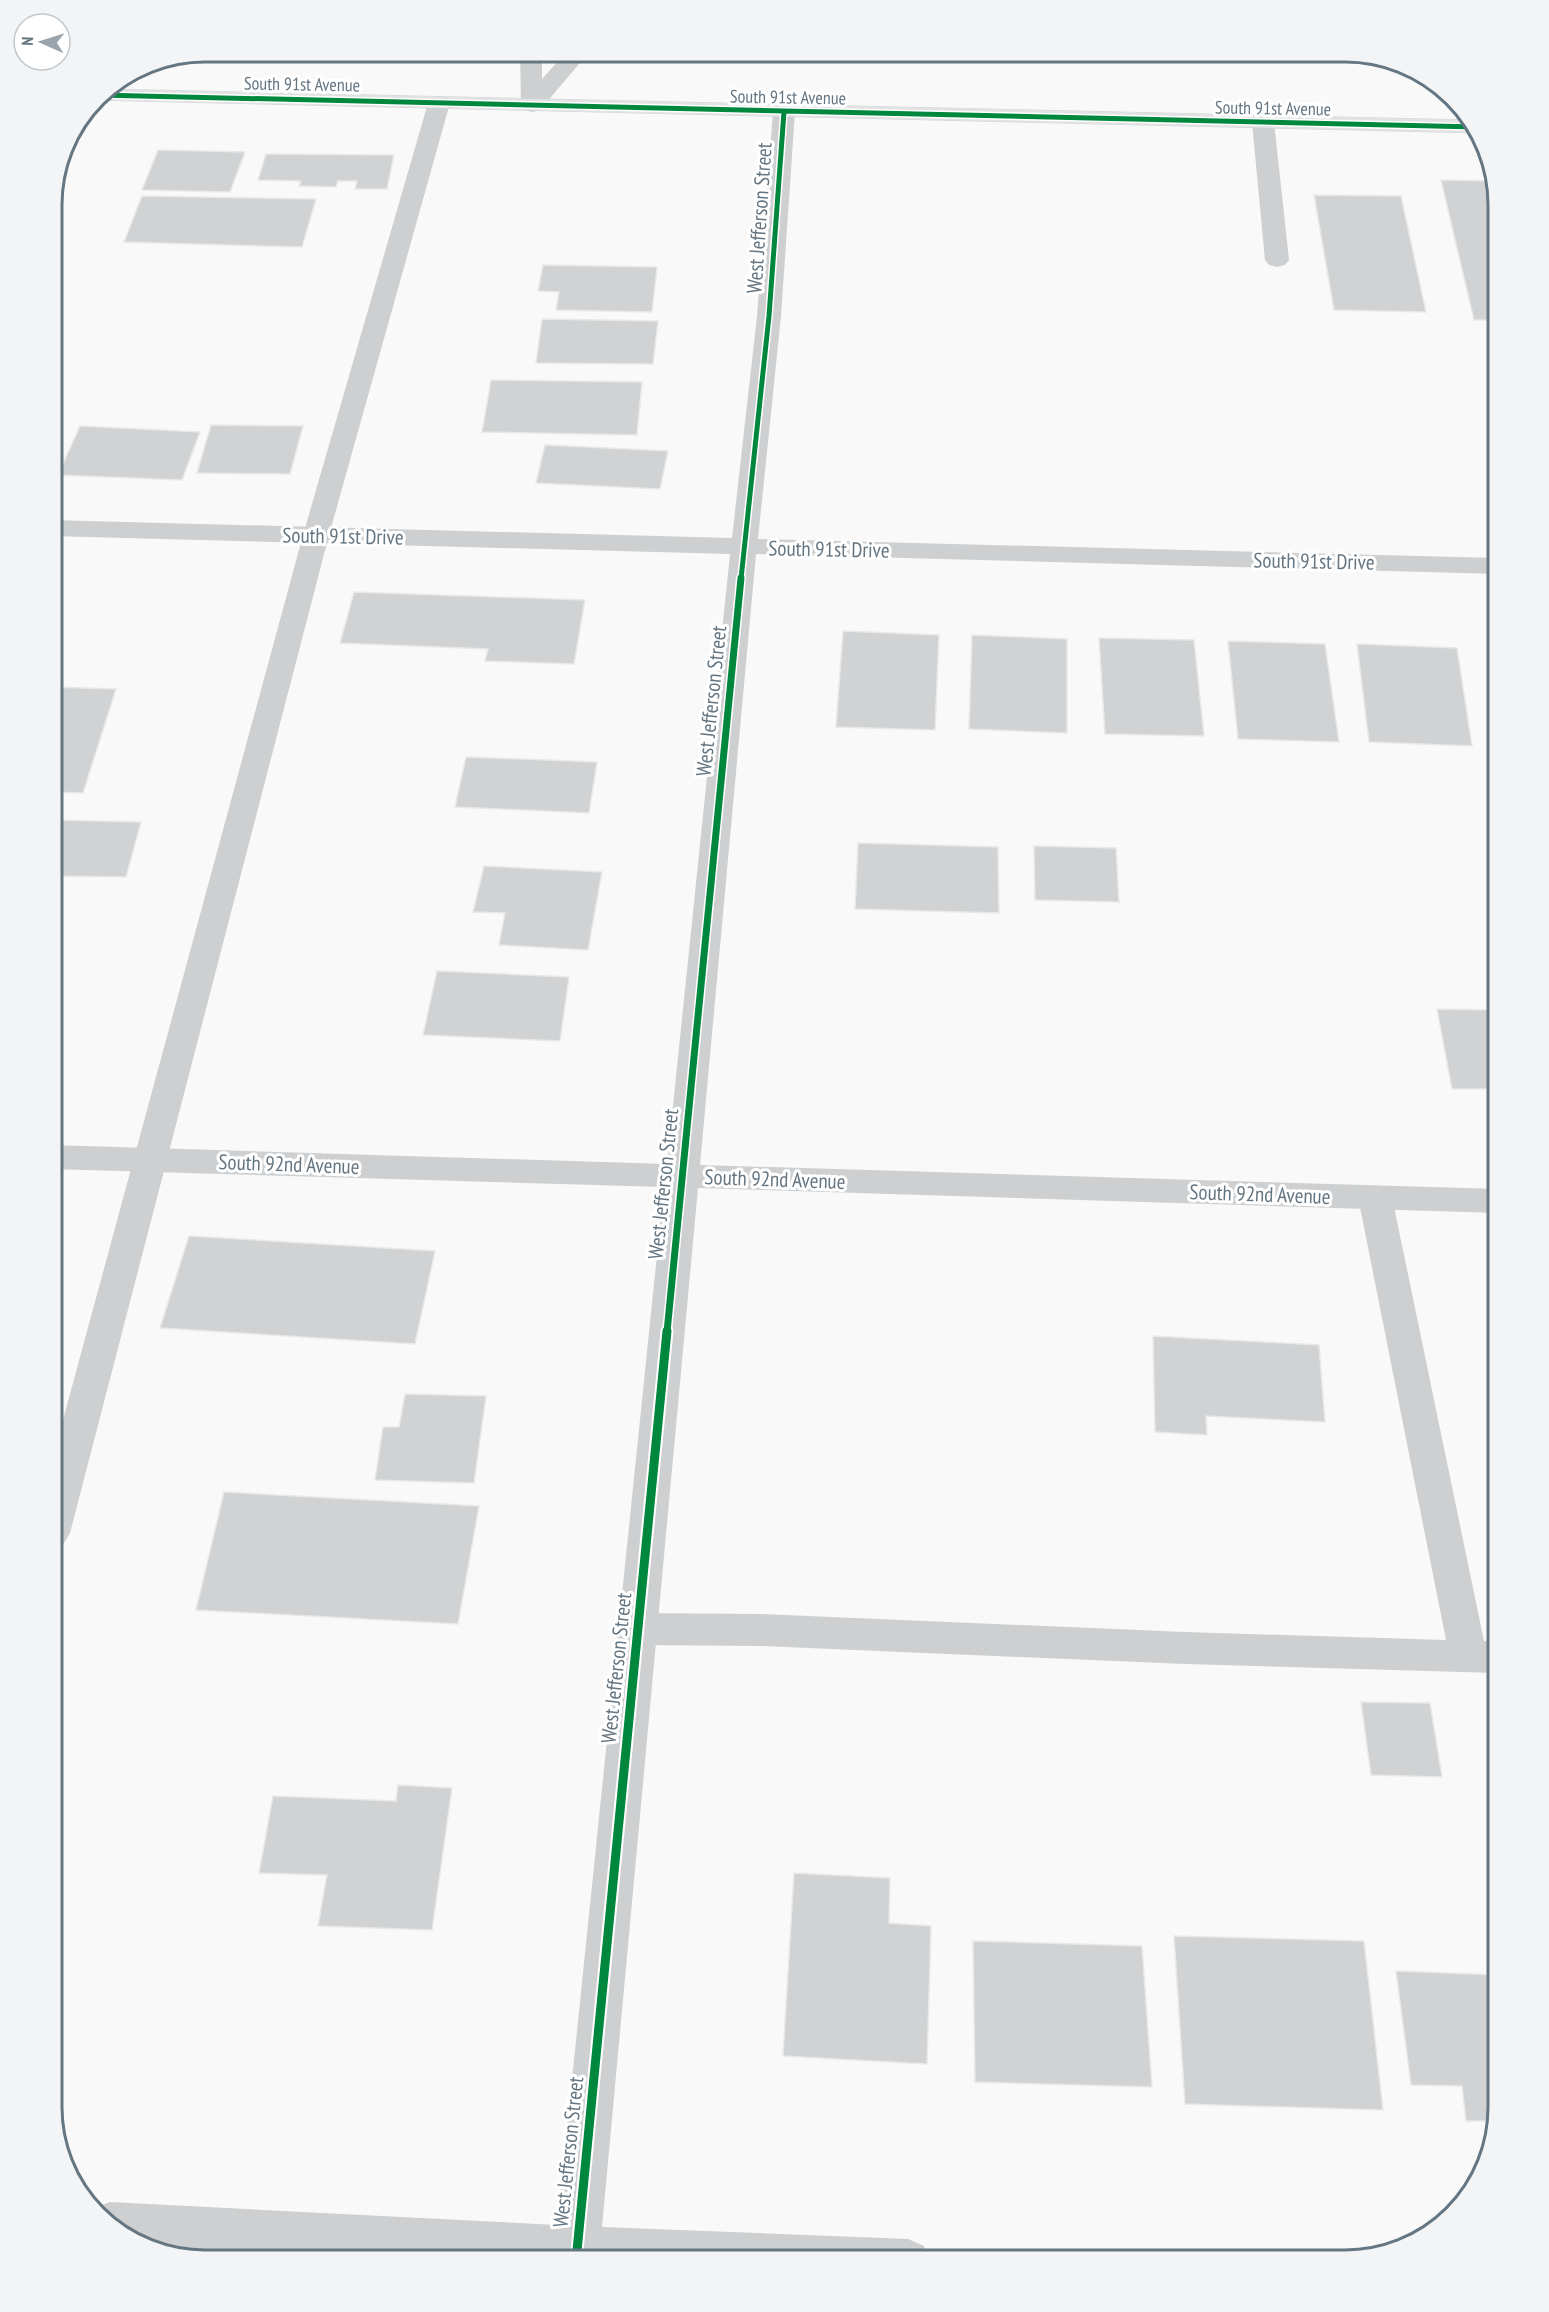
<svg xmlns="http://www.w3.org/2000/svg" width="1549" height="2312" viewBox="0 0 1549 2312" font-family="'PT Sans Narrow',sans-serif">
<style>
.building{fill:#d0d2d3;stroke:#e8e8e8;stroke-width:1.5}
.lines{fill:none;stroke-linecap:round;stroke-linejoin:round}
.secondary-casing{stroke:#d5d6d7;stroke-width:1}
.service{fill:#cecfd0;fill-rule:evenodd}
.minor{fill:#cecfd0;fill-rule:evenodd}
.secondary{fill:#e1e2e2;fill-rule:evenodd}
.cycleway-far2-casing{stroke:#fff;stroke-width:8}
.cycleway-far1-casing{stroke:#fff;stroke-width:10}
.cycleway-casing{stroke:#fff;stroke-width:13}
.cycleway-far2{stroke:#00873e;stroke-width:5}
.cycleway-far1{stroke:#00873e;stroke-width:7}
.cycleway{stroke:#00873e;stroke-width:9}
.labels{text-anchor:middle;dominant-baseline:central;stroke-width:6;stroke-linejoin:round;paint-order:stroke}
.far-street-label{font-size:18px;fill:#657683;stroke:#fff}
.street-label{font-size:21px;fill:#657683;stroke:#fff}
.rim{fill:none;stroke:#657683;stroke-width:3}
</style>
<rect width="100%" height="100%" fill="#f9f9f9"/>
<path class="building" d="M158 150 245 152 230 192 142 190Z
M266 154 394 155 387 189H355L357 181H338L336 187 299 186 301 181 258 180Z
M1441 180 1492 181 1498 204V320H1474Z
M1314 195 1401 196 1426 312 1334 310Z
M142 196 316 199 302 247 124 242Z
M543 265 657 267 652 312 556 310 559 292 538 291Z
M542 319 658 321 653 364 536 363Z
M491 380 642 382 637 435 482 432Z
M211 425 303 426 290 474 197 473Z
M80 426 200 432 182 480 58 475Z
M545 445 668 451 660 489 536 483Z
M354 592 585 600 574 664 485 661 488 649 340 643Z
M843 631 939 635 935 730 836 727Z
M972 635 1067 639V733L969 729Z
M1099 638 1194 640 1204 736 1105 734Z
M1228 641 1325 644 1339 742 1238 739Z
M1357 644 1457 648 1472 746 1369 742Z
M51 687 116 689 83 793 51 792Z
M466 757 597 762 589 813 455 807Z
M51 820 141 822 126 877 51 876Z
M858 843 998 847 999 913 855 909Z
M1034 846 1116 848 1119 902 1035 900Z
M484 866 602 872 588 950 499 945 505 913 473 912Z
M437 971 569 977 560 1041 423 1035Z
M1437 1009 1498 1010V1089H1452Z
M189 1236 435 1251 415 1344 160 1328Z
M1153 1336 1319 1345 1325 1422 1206 1416 1207 1435 1155 1432Z
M405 1394 486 1396 474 1483 375 1480 383 1427H399Z
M224 1492 479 1506 458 1624 196 1610Z
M1361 1702 1430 1703 1442 1777 1371 1775Z
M398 1785 452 1788 432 1930 318 1926 327 1875 259 1873 273 1796 396 1801Z
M794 1873 890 1878 889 1923 931 1926 927 2064 783 2056Z
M1174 1936 1364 1941 1383 2110 1185 2104Z
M973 1941 1142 1946 1152 2087 975 2082Z
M1396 1971 1498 1975V2108L1494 2121H1466L1462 2086 1411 2085Z"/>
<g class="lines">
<defs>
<path id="secondary" d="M106 89 1470 120 1478 128 1479 133 93 100Z"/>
</defs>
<use href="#secondary" class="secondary-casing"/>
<path class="service" d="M439 96 447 98 450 103 329 535 70 1533 64 1543 51 1548V1464L303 535 428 103 431 98Z
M1263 115 1271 117 1274 122 1289 260 1285 265 1277 267 1269 265 1265 260 1252 122 1255 117Z
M1375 1185 1387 1189 1392 1197 1484 1641H1498V1673L1185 1664 762 1646 638 1645 625 1640 619 1629 625 1618 638 1613 762 1614 1185 1632 1446 1640 1358 1197 1363 1189Z"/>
<path class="minor" d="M520 51H542V79L561 58 562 51H584L579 64 540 110 532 112 524 110 521 105Z
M784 105 792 107 795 112 781 316 758 539 1498 558V574L756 554 700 1165 1498 1189V1213L698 1188 602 2227 908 2239 924 2246 930 2261H429L146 2246 127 2240 95 2208 110 2202 557 2225 664 1187 51 1169V1145L667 1164 730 554 51 536V520L732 538 757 316 773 112 776 107Z"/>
<use href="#secondary" class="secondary"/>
<defs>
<path id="cycleway-far2" d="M98 95 1477 127
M741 579 769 316 784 112"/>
<path id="cycleway-far1" d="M667 1332 741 578"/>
<path id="cycleway" d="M576 2261 667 1331"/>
</defs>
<use href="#cycleway-far2" class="cycleway-far2-casing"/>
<use href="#cycleway-far1" class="cycleway-far1-casing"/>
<use href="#cycleway" class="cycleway-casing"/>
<use href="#cycleway-far2" class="cycleway-far2"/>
<use href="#cycleway-far1" class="cycleway-far1"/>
<use href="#cycleway" class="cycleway"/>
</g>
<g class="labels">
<g class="far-street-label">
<text transform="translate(302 84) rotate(1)">South 91st Avenue</text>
<text transform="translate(788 97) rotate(1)">South 91st Avenue</text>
<text transform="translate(1273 108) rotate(1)">South 91st Avenue</text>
</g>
<g class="street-label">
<text transform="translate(759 218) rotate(-86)">West Jefferson Street</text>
<text transform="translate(343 536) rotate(1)">South 91st Drive</text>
<text transform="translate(829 549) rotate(1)">South 91st Drive</text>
<text transform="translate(1314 561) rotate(1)">South 91st Drive</text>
<text transform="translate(711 701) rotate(-84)">West Jefferson Street</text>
<text transform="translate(289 1164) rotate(2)">South 92nd Avenue</text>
<text transform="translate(775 1179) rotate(2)">South 92nd Avenue</text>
<text transform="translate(663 1184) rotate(-84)">West Jefferson Street</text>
<text transform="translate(1260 1194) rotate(2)">South 92nd Avenue</text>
<text transform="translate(616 1668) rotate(-84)">West Jefferson Street</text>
<text transform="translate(568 2152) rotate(-84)">West Jefferson Street</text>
</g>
</g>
<path d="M0 0H1549V2312H0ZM205 62H1345A143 143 0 0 1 1488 205V2107A143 143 0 0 1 1345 2250H205A143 143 0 0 1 62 2107V205A143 143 0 0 1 205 62Z" fill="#f3f4f5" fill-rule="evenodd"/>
<path class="rim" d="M205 62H1345A143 143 0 0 1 1488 205V2107A143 143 0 0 1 1345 2250H205A143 143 0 0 1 62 2107V205A143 143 0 0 1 205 62Z"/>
<g transform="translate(42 42) rotate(273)"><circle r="28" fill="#ffffff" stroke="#c1c8cd" stroke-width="1.5"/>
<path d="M0-4.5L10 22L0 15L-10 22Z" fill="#99a4ac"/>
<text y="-9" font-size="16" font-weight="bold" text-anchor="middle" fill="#657683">N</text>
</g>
</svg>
